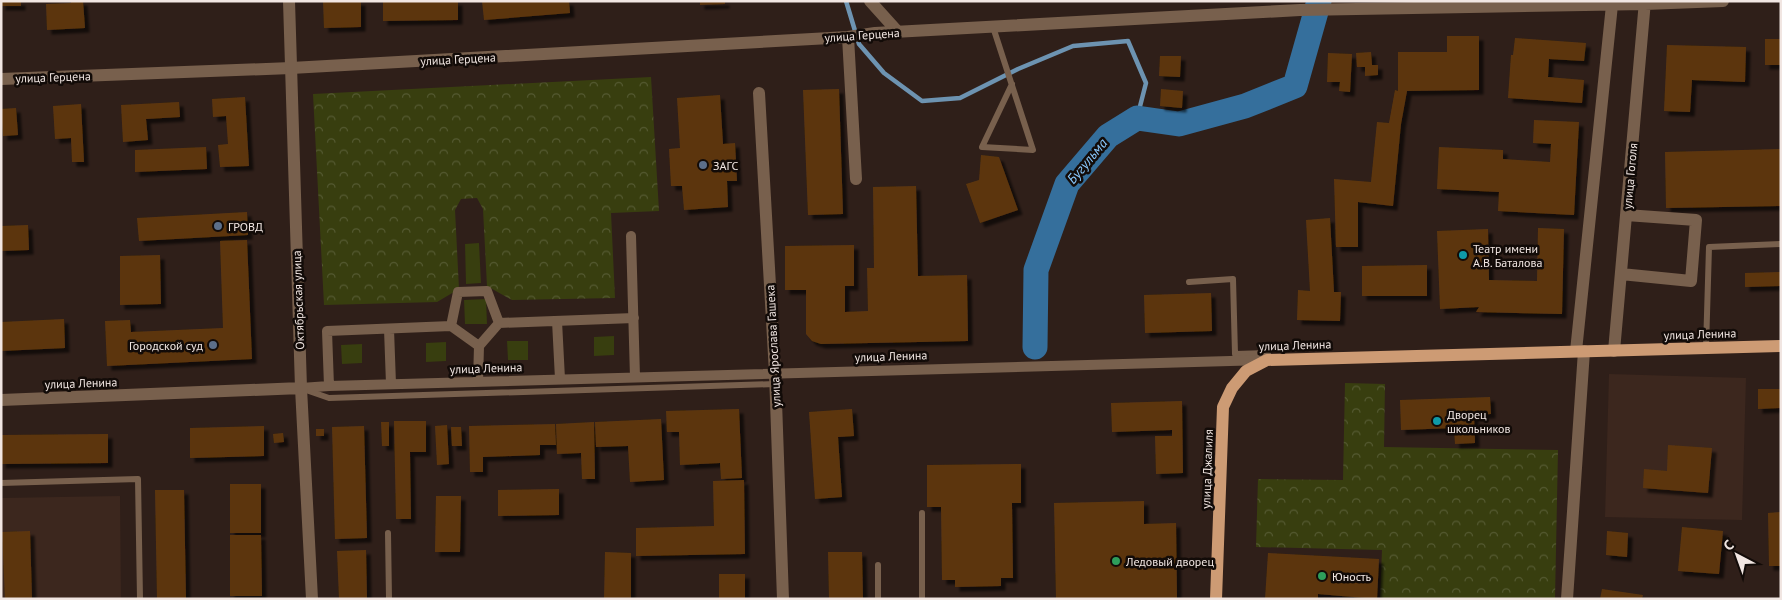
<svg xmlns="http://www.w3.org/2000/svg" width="1782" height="600" viewBox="0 0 1782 600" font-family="'PT Sans',sans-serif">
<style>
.built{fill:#3c271e}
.green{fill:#383e0f}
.park{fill:url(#park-crowns)}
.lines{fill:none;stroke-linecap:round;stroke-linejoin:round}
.stream{stroke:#6d93b1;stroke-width:4.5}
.river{stroke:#356f9c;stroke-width:25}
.building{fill:#5c360d;filter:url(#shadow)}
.service{stroke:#78604d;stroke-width:6}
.pedestrian{stroke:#78604d;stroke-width:10}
.minor{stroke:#78604d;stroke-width:12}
.tertiary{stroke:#78604d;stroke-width:12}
.primary{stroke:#cd9b74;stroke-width:12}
.service-dot{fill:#5c6f8a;stroke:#120b08;stroke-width:2}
.culture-dot{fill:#0f9aa8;stroke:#120b08;stroke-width:2}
.leisure-dot{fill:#2e9e5b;stroke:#120b08;stroke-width:2}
.labels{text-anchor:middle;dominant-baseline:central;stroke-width:5;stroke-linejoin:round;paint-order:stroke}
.street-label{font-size:12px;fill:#f1e6e2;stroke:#120b08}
.poi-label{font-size:12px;fill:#f1e6e2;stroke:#120b08;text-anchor:start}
.water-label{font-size:14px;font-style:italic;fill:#88c7fc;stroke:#120b08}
</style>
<defs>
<pattern id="park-crowns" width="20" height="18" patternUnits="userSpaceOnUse" patternTransform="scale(1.25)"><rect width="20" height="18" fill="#383e0f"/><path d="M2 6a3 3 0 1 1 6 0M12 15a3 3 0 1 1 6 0" fill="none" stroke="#555a32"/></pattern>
<filter id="shadow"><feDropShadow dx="4.5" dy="4.5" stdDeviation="1" flood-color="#0009"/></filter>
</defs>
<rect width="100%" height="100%" fill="#2f1f19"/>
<path class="built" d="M1609 374 1746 378 1742 520 1605 517Z
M120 496 121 599H1V498Z"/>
<path class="green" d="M479 243 481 283 466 284 465 244Z
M486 299 487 324H465L464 300Z
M614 336V355L594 356V337Z
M507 341H528V360H508Z
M446 342V361L426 362V343Z
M362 344V363L342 364 341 345Z"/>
<path class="park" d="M651 77 659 211 611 213 615 298 512 300 487 286 483 209 477 198 461 199 455 210 459 289 437 302 324 305 313 94Z
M1345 383 1385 384 1384 447 1558 450 1555 599H1380L1382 550 1256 547 1258 479 1343 480Z"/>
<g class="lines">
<path class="stream" d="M846 1 859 44 884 73 922 101 960 98 1018 69 1073 46 1128 41 1146 83 1137 118"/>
<path class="river" d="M1035 347 1036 270 1067 184 1108 136 1137 118 1179 124 1245 106 1295 86 1319 1"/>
</g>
<path class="building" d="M1 1H21V6H1Z
M71 1H83L85 28 47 30 46 4 71 3Z
M323 1H361V27L324 28Z
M383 1H458V20L383 21Z
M482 1H569L570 13 484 20Z
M700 1H725V4L700 5Z
M1447 36H1479V90L1407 91 1401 124 1393 206 1358 202V247H1336L1334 179 1371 182 1377 122 1389 123 1395 90 1398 91V52H1447Z
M1515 38 1586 43 1584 61 1549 59 1548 77 1584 80 1582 103 1508 98 1511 55H1513Z
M1765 39H1781V65H1765Z
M1667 45 1746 47 1745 82 1692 80 1690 112 1664 111Z
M1371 52 1372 65H1378V75L1365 76V67H1357L1356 53Z
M1328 53 1352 54 1350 92 1339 91 1340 82H1327Z
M1160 56H1181L1180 77 1159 76Z
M839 89 843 214 808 215 803 90Z
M1161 89 1183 91 1182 108 1160 106Z
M720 95 723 144 735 143 737 181H727L728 207 684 210 682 186H671L669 149 680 148 677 98Z
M245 97 249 166 220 167 218 145 228 144 226 116 213 117 212 99Z
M179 102 180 117 146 119 148 140 123 142 121 105Z
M81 104 84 162H72L71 138 55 139 53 106Z
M16 108 18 135 3 136 1 109Z
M1534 120 1579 122 1574 215 1498 211 1499 192 1437 189 1439 147 1503 150V159L1550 162 1551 144 1533 143Z
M206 147 207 169 135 172V150Z
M1781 149V206L1666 208 1665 152Z
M981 155 999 157 1018 210 980 223 966 184 979 180Z
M916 186 918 276 967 275 968 341 821 344 812 341 806 334V290H785V246L854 245V286H845V312L868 311 867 268H874L873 187Z
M247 212 248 235 139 241 137 218Z
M1330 218 1334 292H1341L1340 321 1297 320 1298 290 1310 291 1306 220Z
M28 225 29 250 1 251V226Z
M1538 228 1564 229 1562 314 1476 312 1479 307 1440 309 1437 231 1488 229 1489 280 1537 281Z
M247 240 252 359 107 366 105 321 130 320 131 332 223 328 220 241Z
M160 255 161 304 120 305V256Z
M1427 265V296H1362V266Z
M1781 272V286L1745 287V273Z
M1211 293 1212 331 1145 333 1144 295Z
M64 319 65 348 1 351V322Z
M1758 389H1781V408L1758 409Z
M1490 397 1491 414 1474 415 1475 443 1455 444 1454 428 1401 430 1400 400Z
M1182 401 1183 473 1156 474 1155 436H1172V430L1112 432 1111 403Z
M739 409 742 478 721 479 720 463 680 465 679 432H667L666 411Z
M852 409 854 436 838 437 842 497 815 499 809 412Z
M661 419 664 480 630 482 628 446 596 447 595 422Z
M394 421H426V452H410L411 519H396Z
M381 422H389V446H382Z
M594 422 595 479H582L581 453 557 454 556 424Z
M555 424 556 445H540V455L483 457V472H470L469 426Z
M447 425 449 464 437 465 435 426Z
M264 426V456L190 458V428Z
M364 426 367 538 335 539 332 427Z
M451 427H461L462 446H452Z
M316 429H324V436H316Z
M283 433 284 442 274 443 273 434Z
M108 434V463L1 464V435Z
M1668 445 1712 448 1708 493 1643 488 1644 469 1667 471Z
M1021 464V503H1012L1013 578H1001V586L955 587V580H942L941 507H927V465Z
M744 480 745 554 636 556V528L714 526 713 481Z
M230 484H261V533H230Z
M559 489V515L498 516V490Z
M155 490H184L186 599H157Z
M436 496H461L460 552H435Z
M1144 501V524L1176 523 1177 599H1056L1054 503Z
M1781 512V566H1769L1768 513Z
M1682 527 1723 531 1719 574 1678 571Z
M30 531 32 599H5L2 532Z
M1607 531 1628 533 1627 557 1606 555Z
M230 535H261L262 596H230Z
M366 550 367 599H339L337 551Z
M605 552 631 553V599H604Z
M828 552H862L863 599H829Z
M1268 553 1379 559 1377 599 1318 594V599H1265Z
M719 574H745V599H719Z
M1602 589 1643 595 1642 599H1600Z"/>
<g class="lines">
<path class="service" d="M993 27 1033 150 982 147 1012 84
M1189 282 1233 279 1235 354 1268 353 1267 360
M1706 348 1709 247 1781 244
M306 390 329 398 775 384
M1 483 138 479 140 599
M922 513V599
M388 533 389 599
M878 599V565"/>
<path class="pedestrian" d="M631 236 635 377
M557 321 560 379
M451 326 458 292 487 291 499 323
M389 329 391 384
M478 382 479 346
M329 386 327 331 451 326 479 346 499 323 634 318
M301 388 329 386 1266 360"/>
<path class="minor" d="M870 1 898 32
M848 37 856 179
M1 79 291 68 848 37 875 33 1300 10 1645 4 1723 1
M759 93 775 373 783 599
M1621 274 1691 281 1696 220 1626 215
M1576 351 1612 5
M1614 351 1645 1
M1567 599 1584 351"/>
<path class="tertiary" d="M289 1 301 388 312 599
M1 400 301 388"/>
<path class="primary" d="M1216 599 1223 407 1232 388 1246 371 1267 360 1781 346"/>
</g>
<g class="service-dot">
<circle cx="703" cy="165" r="5"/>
<circle cx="218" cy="226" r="5"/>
<circle cx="213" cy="345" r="5"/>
</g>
<g class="culture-dot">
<circle cx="1463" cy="255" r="5"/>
<circle cx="1437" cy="421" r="5"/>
</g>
<g class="leisure-dot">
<circle cx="1116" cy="561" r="5"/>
<circle cx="1322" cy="576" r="5"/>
</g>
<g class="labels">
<g class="street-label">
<text transform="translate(862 35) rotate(-4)">улица Герцена</text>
<text transform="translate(458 59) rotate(-3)">улица Герцена</text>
<text transform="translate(53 77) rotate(-2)">улица Герцена</text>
<text transform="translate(1630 176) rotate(-85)">улица Гоголя</text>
<text transform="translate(298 300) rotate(-92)">Октябрьская улица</text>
<text transform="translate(1700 334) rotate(-2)">улица Ленина</text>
<text transform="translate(1295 345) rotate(-2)">улица Ленина</text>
<text transform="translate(773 346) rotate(-93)">улица Ярослава Гашека</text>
<text transform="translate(891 356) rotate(-2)">улица Ленина</text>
<text transform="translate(486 368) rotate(-2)">улица Ленина</text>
<text transform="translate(81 383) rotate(-2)">улица Ленина</text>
<text transform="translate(1207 469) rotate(-88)">улица Джалиля</text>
</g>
<g class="poi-label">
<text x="713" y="165">ЗАГС</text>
<text x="228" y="226">ГРОВД</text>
<text x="1473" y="248">Театр имени<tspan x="1473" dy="14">А.В. Баталова</tspan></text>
<text x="203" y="345" text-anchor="end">Городской суд</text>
<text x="1447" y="414">Дворец<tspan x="1447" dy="14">школьников</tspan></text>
<text x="1126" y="561">Ледовый дворец</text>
<text x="1332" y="576">Юность</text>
</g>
<g class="water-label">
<text transform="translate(1087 161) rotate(-50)">Бугульма</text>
</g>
</g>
<rect width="1782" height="600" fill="none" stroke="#f1e6e2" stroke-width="5"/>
<g transform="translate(1737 555) rotate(319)" stroke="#120b08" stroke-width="4" paint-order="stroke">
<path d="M0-4L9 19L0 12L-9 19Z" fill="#f1e6e2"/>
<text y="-8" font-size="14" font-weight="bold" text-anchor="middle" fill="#f1e6e2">С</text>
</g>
</svg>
